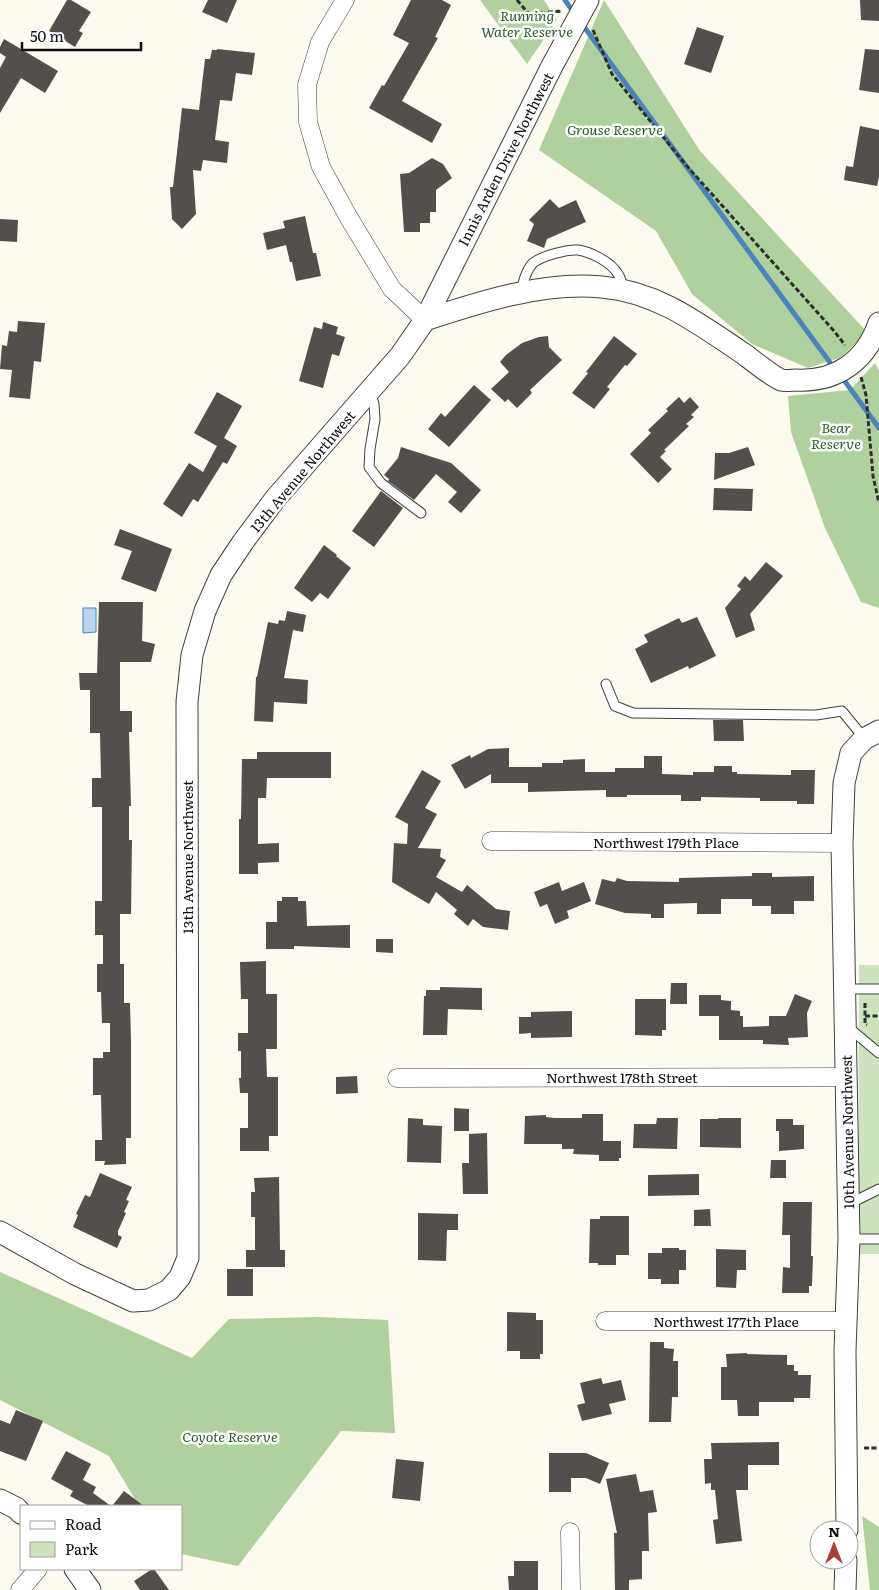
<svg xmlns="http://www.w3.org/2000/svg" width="879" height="1590" viewBox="0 0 879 1590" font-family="Literata,serif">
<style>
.green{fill:#cde3bd}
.forest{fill:#b0d19e}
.water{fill:#bad5ee;stroke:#4b84bb}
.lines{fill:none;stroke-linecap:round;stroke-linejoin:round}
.stream{stroke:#4b84bb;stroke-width:5}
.building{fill:#544f4b}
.service-casing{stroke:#404040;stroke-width:11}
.minor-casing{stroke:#404040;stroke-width:19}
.tertiary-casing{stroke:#404040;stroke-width:23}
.path{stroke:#2f2f2f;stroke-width:3;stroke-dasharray:5 2.5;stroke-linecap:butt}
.service{stroke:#fff;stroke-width:9}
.minor{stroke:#fff;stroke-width:18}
.tertiary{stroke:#fff;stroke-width:21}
.labels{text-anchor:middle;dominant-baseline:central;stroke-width:5;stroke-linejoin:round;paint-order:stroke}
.park-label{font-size:14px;font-style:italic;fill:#2c5c26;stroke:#fff}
.street-label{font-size:14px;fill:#0d0d0d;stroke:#fff}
</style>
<rect width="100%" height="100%" fill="#fdfbef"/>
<path class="green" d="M859 965H879V1254H858Z"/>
<path class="forest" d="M480 0H544L557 20 527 64Z
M604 0 700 151 867 332 842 357 808 368 752 344 692 294 656 231 539 150Z
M875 363 879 371V608L861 602 825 528 791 432 788 396 850 390Z
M0 1272 192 1358 229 1319 318 1317 388 1320 395 1433 341 1431 238 1566 181 1554V1506H139L109 1456 0 1400Z
M862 1516 879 1527V1590H870Z"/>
<path class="water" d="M83 608H96V632L83 633Z"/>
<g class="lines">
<path class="stream" d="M565 0 574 13
M582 24 834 368
M841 376 879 428"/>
</g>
<path class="building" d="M67 0H71L91 12 79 31 83 33 75 47 49 31Z
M208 0H237L227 23 202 12Z
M411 0H442L451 5 435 37 438 38 402 101 442 124 432 143 369 108 382 85 384 86 409 43 393 35Z
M860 0H879V21L861 20Z
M697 27 724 36 711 73 684 64Z
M4 39 58 71 45 93 21 78 0 113V68L6 57 0 53V47Z
M217 49 255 53 252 75 236 73 232 101 220 100 215 140 229 142 227 163 203 160 201 171 193 170 196 214 182 229 172 219 170 187H173L182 108 199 110 205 59H210L212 50H217Z
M865 49 879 50V93L859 90Z
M860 126 879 130V177L877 186 844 180 846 166 853 167Z
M432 158 443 164 452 178 436 190V212H430V223H420V232H404L400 174 409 173Z
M550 199 559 208 576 200 586 222 547 239 544 248 527 241 534 224 529 220Z
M305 216 313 253H316L321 276 296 281 292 262H290L286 245 267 250 263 233 285 228 283 221Z
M0 219 18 220 17 242 0 241Z
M18 321 45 323 41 362 34 361 30 399 9 397 12 370 0 369 2 345 7 346 9 331 17 332Z
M323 322 338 327 336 334 345 337 339 356 332 354 323 388 299 381 314 327 322 329Z
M548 336 549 347 562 360 530 390 532 393 517 408 508 399 505 402 491 389 509 372 500 362 506 355 522 343 539 337Z
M614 336 637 354 627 366 625 365 607 387 610 389 594 409 572 393 588 373 586 372Z
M474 385 491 400 449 447 428 429 441 413 445 417Z
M217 392 242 406 224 438 237 446 227 464 223 462 198 502 193 499 182 517 163 504 189 463 203 472 217 446 194 433Z
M679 397 684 403 690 397 699 407 691 415 694 417 686 424 689 426 664 450 666 451 660 457 672 469 658 483 630 454 651 433 648 430 668 411 666 409Z
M401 447 451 463 481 490 461 513 448 502 457 492 436 474 414 500 388 481 389 479 384 475 398 458Z
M748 447 755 465 714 480 715 453H729Z
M714 488 753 489 752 511 713 510Z
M381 491 403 508 374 547 352 531Z
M120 529 172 549 156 592 121 579 132 551 114 545Z
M324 545 337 555 336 556 351 568 328 599 320 593 312 602 294 588Z
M766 562 783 576 750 614 755 630 736 638 725 608 741 589 737 586 745 576 750 581Z
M99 602H143L142 641 155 644 151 662H120V711H132V732H129L131 806H129V840H132L131 914H120V964H124V1003H130L131 1040V1138H126V1164L104 1165 105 1161H95V1140H102L101 1095H93V1058H103V1052H110V1023H102L101 992H97V964H103V935H95V901H102V807H92V778H101L100 733H90V690H80L79 673H97Z
M287 611 306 615 303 632 293 630 284 678 308 680 307 704 274 702 273 722 254 721 256 677H257L268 622 278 624 279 620 285 621Z
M697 617 716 656 689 669 688 666 651 683 635 649 648 642 644 635 679 618 682 623Z
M713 720H743L744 741H714Z
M509 748V767H542V763H563V760L585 759V772H615V768H644V756H662V774L693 775V772H714V766H732V772H737V774L791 775V770H815L814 804H797V801H760V798L701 797V801H681V795H627V797H606V790L528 792V783H491V774L465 789 451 765 470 755 471 758 488 749Z
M257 752H331V778H267L266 798H258V844L279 843V862L258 863V874H239V819H241L242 759H257Z
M422 770 441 781 425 808 437 814 418 848 441 849 440 857 446 860 436 877 462 892 467 885 496 909 510 911 508 930 483 927 473 919 468 926 454 914 457 910 436 892 429 904 392 882 394 843 407 844 408 824 395 817Z
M752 873H772V877L814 876V901H794V914H771V906H752V899H721V914H697V903L664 904V918H651V914L625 913 595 904 602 879 615 882 617 878 627 881 679 882V878L752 876Z
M559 882 562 891 584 882 591 901 567 911 569 918 555 924 547 904 540 907 534 892Z
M282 897H298V901H306L307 926 350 925V948L294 946V949H266V922H277V901H282Z
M376 939H393V953L376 952Z
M266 961V994H277V1049H266L267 1077H278V1136H269V1151H240V1128H248V1093H240L239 1078H241V1051H238V1033H248V999H241L240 962Z
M671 983H687V1004H670Z
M440 987 482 988V1010L448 1009 447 1035H423L424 996H426V990H440Z
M795 994 812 1001 807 1013 808 1037 788 1038 789 1045 763 1044V1040H719V1016H699V995H721V1000L731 1001V1010L740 1011V1016H743V1027L769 1026V1016H786Z
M635 999H666V1030H662V1036L635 1035Z
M572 1011V1037L531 1038V1033L519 1034V1017H531V1012Z
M357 1076 358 1093 336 1094V1077Z
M454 1108 469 1109V1131H454Z
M582 1114H603V1141H621V1158H619V1161H599V1155L573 1154 574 1149H562V1144H524L525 1116 546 1115V1117L554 1118H582Z
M408 1118 423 1119V1125L442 1126 441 1163 407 1162Z
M657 1118H678L677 1149 633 1148 634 1124H656Z
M718 1118H741V1148L700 1147V1119H718Z
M776 1119H793V1125H804V1149L779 1151V1131H776Z
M487 1133 488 1194H463L462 1163H469V1134Z
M771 1160H786V1178H770Z
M100 1173 132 1187 126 1200 129 1201 124 1212 126 1213 118 1231V1235L122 1237 117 1248 73 1227 78 1215 76 1214 85 1195 90 1197Z
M699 1174V1195L648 1196V1175Z
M279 1177 280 1250H285V1267H246V1250H255V1217H251V1192H255L254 1178Z
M783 1202H812L811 1256H813L812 1286H809V1293H782L783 1267 790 1268V1235H782Z
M710 1209 711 1226H694V1210Z
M418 1213 458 1214V1230H447L446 1261 418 1260Z
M600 1216H629V1255H616V1265H598V1263H589L590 1219H600Z
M662 1248H679V1250H686V1270H679V1284H661V1279H648V1253H662Z
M716 1249 746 1250V1270H737L736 1288 716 1287Z
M227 1269H253V1296H227Z
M507 1312 536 1313V1320H543V1354H540V1359H520V1351H507Z
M650 1342H664V1348L674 1349 673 1361H678V1397H672L671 1422H649Z
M747 1353V1354L787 1355V1365H794V1371H798V1375H811L810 1398H794V1402H759V1416H738L737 1400H721V1367H727L726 1354Z
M601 1378 603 1384 621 1380 626 1400 609 1404 612 1414 582 1421 577 1405 585 1403 580 1383Z
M16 1410 43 1421 26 1461 0 1451V1420L10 1424Z
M779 1442V1465H748V1490H736L742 1541 716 1544 713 1520 718 1519 715 1490H711V1483L705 1484 704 1459H712L711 1443Z
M66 1451 91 1464 83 1480 96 1487 93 1493 111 1506H89L70 1496 73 1491 51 1479Z
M549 1453H586L609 1463 600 1484 586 1478H571V1492H549Z
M396 1459 424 1462 420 1501 392 1498Z
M636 1474 640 1492 653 1490 657 1512 648 1513 649 1551H642V1579L629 1580V1590H615L614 1533H617L606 1479Z
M124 1491 144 1506H112Z
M514 1561H538V1590H509L508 1576H514Z
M152 1569H154L169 1590H140L134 1581Z"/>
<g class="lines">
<defs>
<path id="service" d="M521 292C523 282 526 270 533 263 542 256 567 249 578 250 591 252 611 262 618 274 621 278 622 284 623 289
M370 391 374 404 375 419 370 449 369 467 381 483 421 513
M606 684 615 706 633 713 816 715 842 711 864 738
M845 989H879
M849 1028 879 1053
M849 1204 879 1189
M849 1239H879"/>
<path id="minor" d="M345 0 320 42 307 85 308 122 321 167 349 218 392 289 425 320
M491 841 842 843
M397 1078 847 1077
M605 1321H846
M570 1532 571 1590
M20 1590 38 1569"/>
<path id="tertiary" d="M425 320C480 302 544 281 602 287 658 292 699 324 744 354 752 360 773 377 781 380 786 381 792 380 796 380 837 382 866 361 879 323
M0 1232 75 1274 133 1301 149 1300 169 1290 180 1277 188 1258 187 702 192 655 205 611 221 575 243 542 275 499 400 356 425 320 552 66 588 0
M0 1500 16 1508 21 1513
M847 1530 845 1351 849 1239 842 843 844 783 851 753 864 739 879 731
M75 1569 90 1590
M845 1590 846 1560"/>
</defs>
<use href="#service" class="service-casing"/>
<use href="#minor" class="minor-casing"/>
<use href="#tertiary" class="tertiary-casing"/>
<path class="path" d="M517 0 529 14 562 11
M593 30 612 74 686 165 834 331 845 345
M861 377 866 395 873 476 879 503
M865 1003V1024L867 1025
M865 1016H879
M864 1448H879"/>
<use href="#service" class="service"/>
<use href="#minor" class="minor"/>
<use href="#tertiary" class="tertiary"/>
</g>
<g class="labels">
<g class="park-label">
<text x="527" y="15">Running<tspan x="527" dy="16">Water Reserve</tspan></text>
<text x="615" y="129">Grouse Reserve</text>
<text x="836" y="427">Bear<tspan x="836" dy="16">Reserve</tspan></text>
<text x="230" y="1436">Coyote Reserve</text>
</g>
<g class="street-label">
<text transform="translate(505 159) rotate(-63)">Innis Arden Drive Northwest</text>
<text transform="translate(302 471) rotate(-50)">13th Avenue Northwest</text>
<text x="666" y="842">Northwest 179th Place</text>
<text transform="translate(187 857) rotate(-90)">13th Avenue Northwest</text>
<text x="622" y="1077">Northwest 178th Street</text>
<text transform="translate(847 1132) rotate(-91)">10th Avenue Northwest</text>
<text x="726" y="1321">Northwest 177th Place</text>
</g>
</g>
<rect x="20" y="1505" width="162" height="65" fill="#ffffff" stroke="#9e9e9e"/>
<rect x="30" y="1521" width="25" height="8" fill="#ffffff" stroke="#9e9e9e"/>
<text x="65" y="1530" font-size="15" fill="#0d0d0d">Road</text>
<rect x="30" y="1542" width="25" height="15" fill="#cde3bd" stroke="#9e9e9e"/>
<text x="65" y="1555" font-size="15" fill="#0d0d0d">Park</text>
<g transform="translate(834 1545)"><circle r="24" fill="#ffffff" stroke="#9e9e9e"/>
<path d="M0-4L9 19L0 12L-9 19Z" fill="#aa3d38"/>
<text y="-8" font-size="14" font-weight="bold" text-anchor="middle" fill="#0d0d0d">N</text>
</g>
<path d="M22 42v8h119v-8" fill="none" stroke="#0d0d0d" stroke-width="2.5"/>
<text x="30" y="42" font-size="15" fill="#0d0d0d" stroke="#ffffff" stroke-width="4" paint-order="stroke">50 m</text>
</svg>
